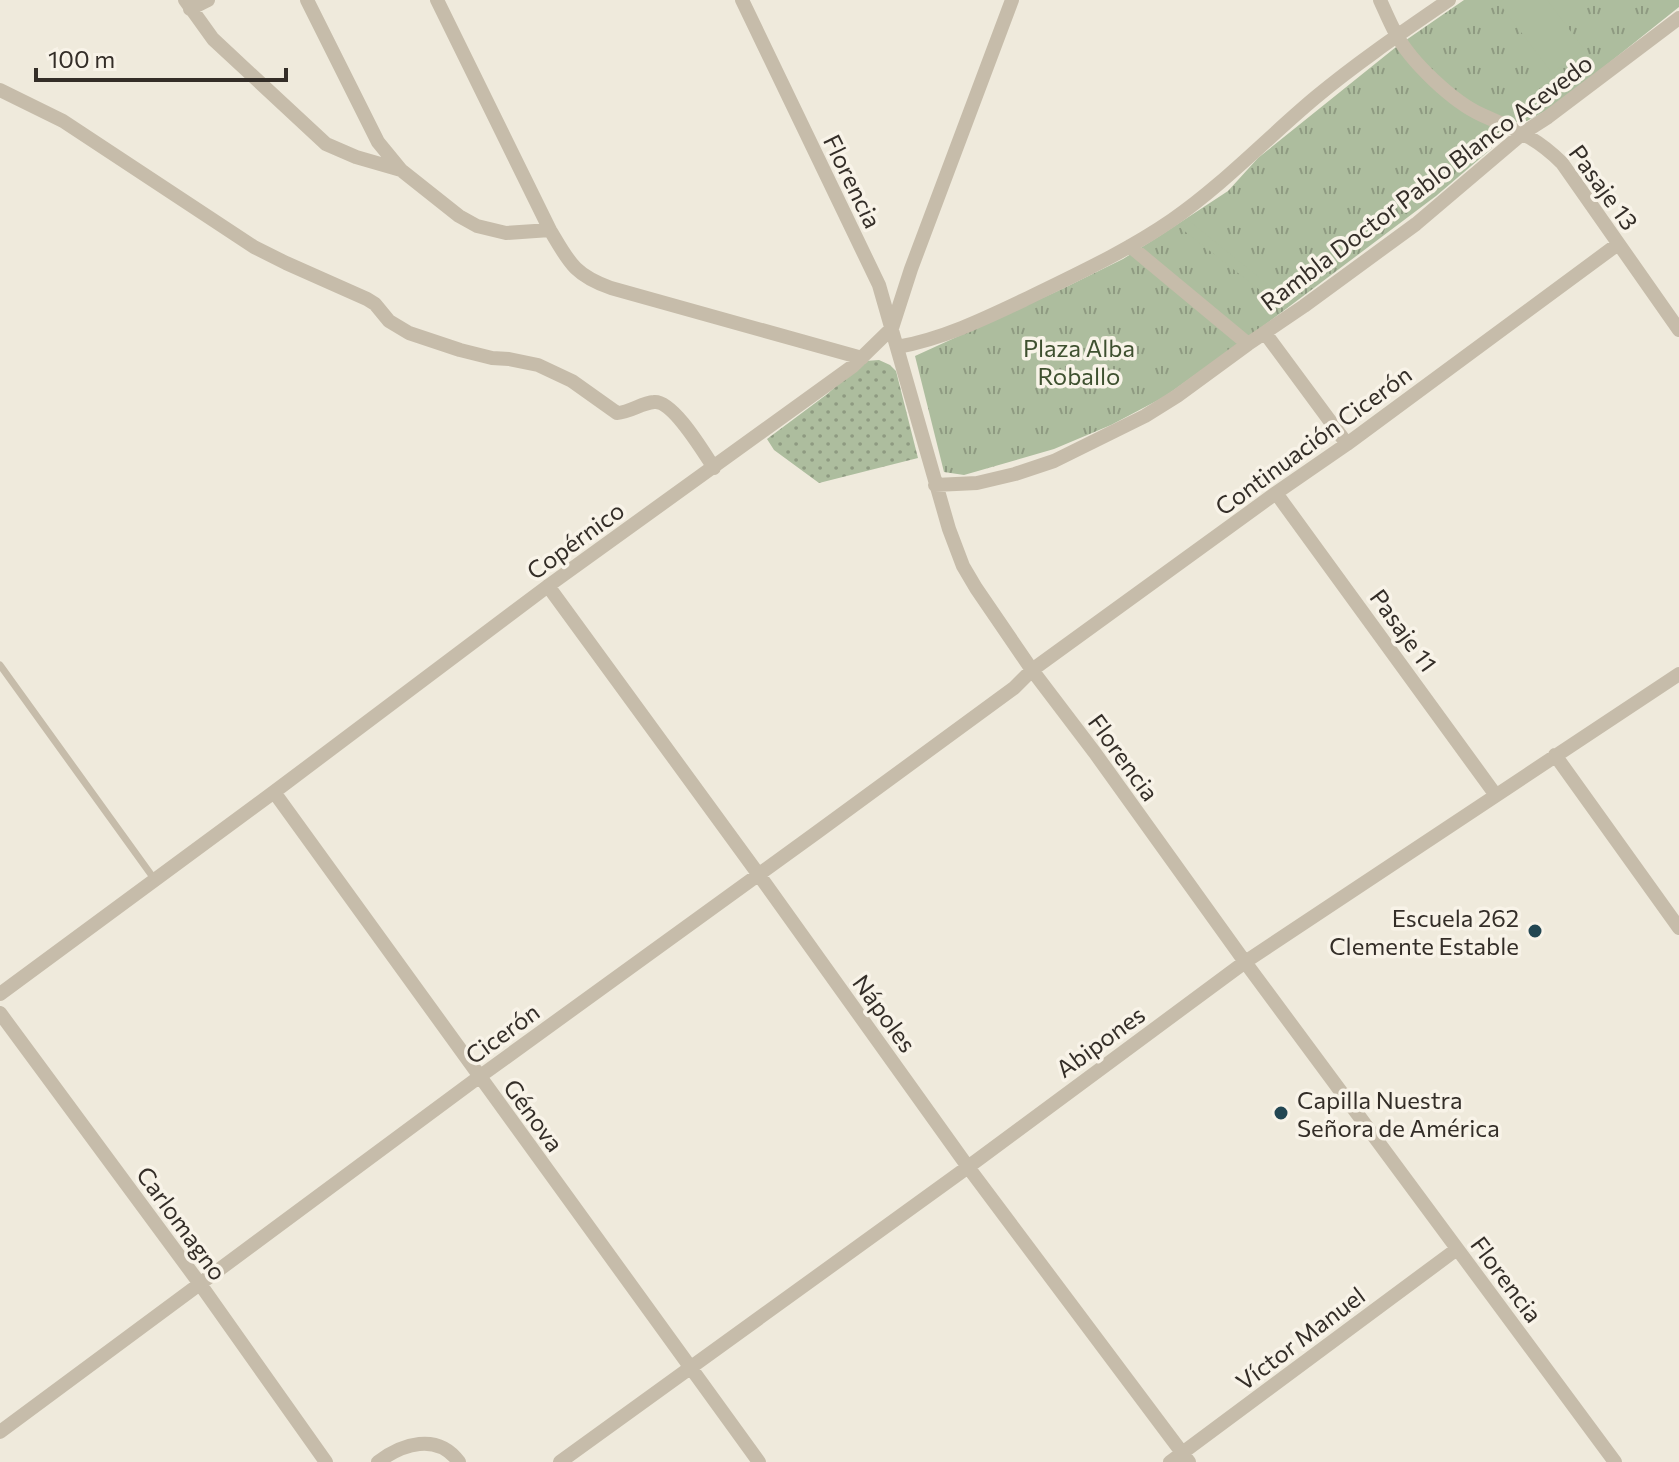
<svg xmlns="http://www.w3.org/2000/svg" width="1679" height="1462" viewBox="0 0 1679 1462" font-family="Commissioner,sans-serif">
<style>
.grass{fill:url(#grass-dots)}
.park{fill:url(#park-tufts)}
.garden{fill:#adbd9e}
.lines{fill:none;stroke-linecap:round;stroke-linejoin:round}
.service{stroke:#c6bcaa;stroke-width:7}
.minor{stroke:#c6bcaa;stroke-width:14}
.poi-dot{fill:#224652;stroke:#f8f3e8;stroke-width:3}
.labels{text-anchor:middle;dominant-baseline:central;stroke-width:7;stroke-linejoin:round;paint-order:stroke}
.street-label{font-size:24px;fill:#342e28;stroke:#f8f3e8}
.park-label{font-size:24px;fill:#3e502f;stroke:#f8f3e8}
.poi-label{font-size:24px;fill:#342e28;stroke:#f8f3e8;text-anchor:end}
</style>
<defs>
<pattern id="grass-dots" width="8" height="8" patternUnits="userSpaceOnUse" patternTransform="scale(2)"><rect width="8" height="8" fill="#adbd9e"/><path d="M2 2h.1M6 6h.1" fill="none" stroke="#8e9a81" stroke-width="1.8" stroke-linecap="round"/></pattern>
<pattern id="park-tufts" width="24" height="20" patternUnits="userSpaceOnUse" patternTransform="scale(2)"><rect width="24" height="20" fill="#adbd9e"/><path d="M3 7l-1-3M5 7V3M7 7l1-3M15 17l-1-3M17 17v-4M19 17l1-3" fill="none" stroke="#8e9a81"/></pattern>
</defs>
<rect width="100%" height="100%" fill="#efeadc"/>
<path class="grass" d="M879 360 890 365 896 371 918 458 819 483 774 450 767 439 826 395 865 361Z"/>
<path class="park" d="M1464 0H1679V7L1555 106 1527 121 1517 122 1496 136 1491 149 1436 196 1258 330 1164 397 1111 425 1054 449 964 475 944 472 915 356 1062 289 1123 259 1158 237 1228 191 1258 158 1396 47Z"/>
<path class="garden" d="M1503 0H1547L1584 49 1552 73 1499 3Z
M1188 220 1291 303 1284 309 1178 226Z"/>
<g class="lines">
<path class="service" d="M0 665 155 880"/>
<path class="minor" d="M185 0 213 39 326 144 356 157 401 170 459 216 477 226 506 233 550 230
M307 0 378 142 401 170
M437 0 550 230C569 262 574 275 611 288L862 358
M742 0 879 285 949 529 963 566 976 588 1032 670 1095 753 1245 962 1615 1462
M1380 0C1385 11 1390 23 1396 34 1411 62 1453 102 1482 115 1515 130 1535 136 1562 163L1679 330
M190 9 208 0
M0 90 63 121 254 247 286 263 367 299 375 304 389 321 409 333 460 350 492 358 509 359 538 365 572 381 617 413C631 412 641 403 654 402 673 400 704 453 714 468
M1130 246 1248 344
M1265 333 1347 444
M897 347C943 339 986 318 1028 298 1077 274 1127 251 1172 220 1224 184 1268 137 1316 97 1358 62 1404 31 1449 0
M935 485 977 483 1015 474 1054 461 1145 416 1177 396 1248 344 1304 306 1416 224 1523 133 1548 117 1679 18
M1276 493 1495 794
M548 586 759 875 968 1167 1189 1462
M1555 755 1679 928
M274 792 759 1462
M0 994 274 792 548 586 853 366 892 328 911 269 1012 0
M0 1013 200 1284 326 1462
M0 1432 479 1077 816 833 1014 688 1032 670 1276 493 1347 444 1618 244
M378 1462C402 1444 437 1432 459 1462
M560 1462 968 1167 1245 962 1679 674
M1170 1462 1457 1249"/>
</g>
<g class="poi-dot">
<circle cx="1535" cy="931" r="8"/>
<circle cx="1281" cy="1113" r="8"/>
</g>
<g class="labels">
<g class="street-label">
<text transform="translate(853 181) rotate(64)">Florencia</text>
<text transform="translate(1426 182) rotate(-37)">Rambla Doctor Pablo Blanco Acevedo</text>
<text transform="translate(1604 187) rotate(54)">Pasaje 13</text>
<text transform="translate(1313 440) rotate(-36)">Continuación Cicerón</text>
<text transform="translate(575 540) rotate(-36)">Copérnico</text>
<text transform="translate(1404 630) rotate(54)">Pasaje 11</text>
<text transform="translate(1124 757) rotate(54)">Florencia</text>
<text transform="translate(885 1013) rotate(54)">Nápoles</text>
<text transform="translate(502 1033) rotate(-36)">Cicerón</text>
<text transform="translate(1100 1041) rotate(-36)">Abipones</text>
<text transform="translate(534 1115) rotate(54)">Génova</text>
<text transform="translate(182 1223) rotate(54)">Carlomagno</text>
<text transform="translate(1507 1279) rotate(53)">Florencia</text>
<text transform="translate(1300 1338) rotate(-37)">Víctor Manuel</text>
</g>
<g class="park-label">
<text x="1079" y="347">Plaza Alba<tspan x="1079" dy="28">Roballo</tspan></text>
</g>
<g class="poi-label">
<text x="1519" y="917">Escuela 262<tspan x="1519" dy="28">Clemente Estable</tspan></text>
<text x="1297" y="1099" text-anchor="start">Capilla Nuestra<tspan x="1297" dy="28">Señora de América</tspan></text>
</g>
</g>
<path d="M36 68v12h250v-12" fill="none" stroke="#342e28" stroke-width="4"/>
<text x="48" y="68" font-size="24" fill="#342e28" stroke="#f8f3e8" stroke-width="6" paint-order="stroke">100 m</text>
</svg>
